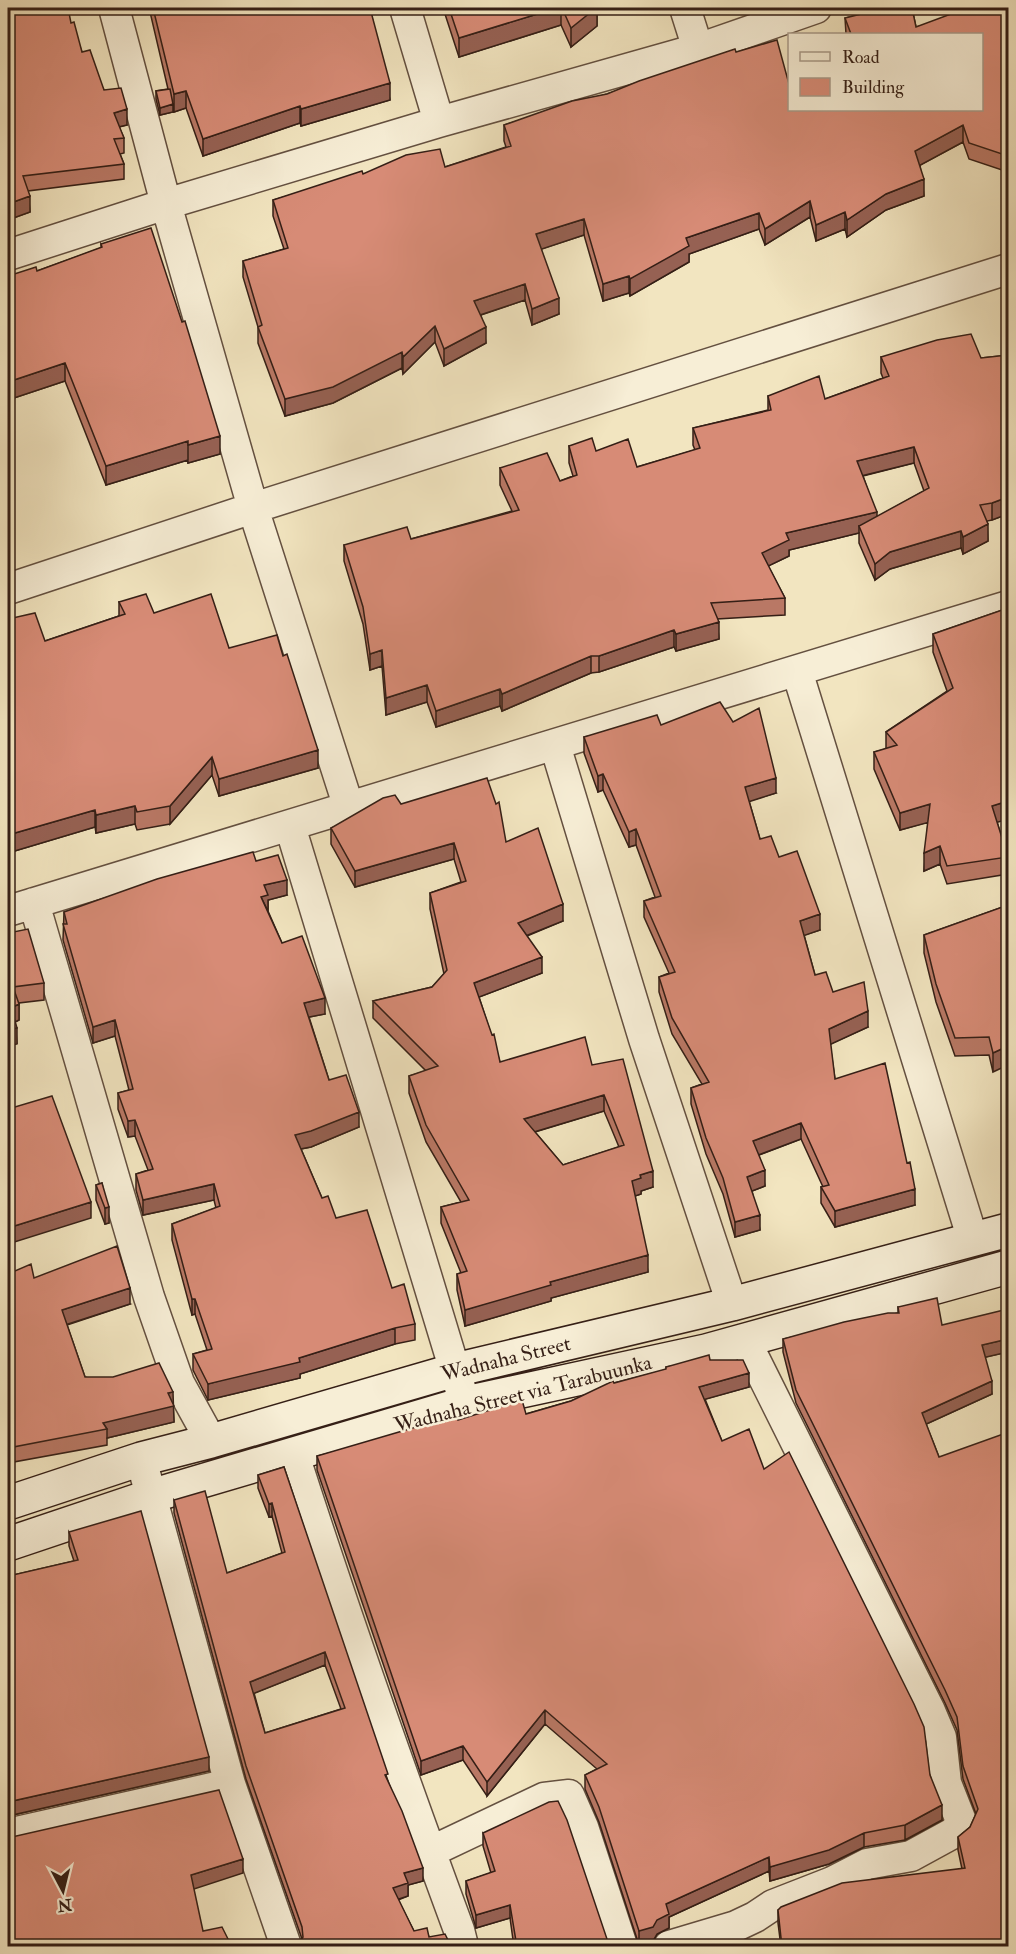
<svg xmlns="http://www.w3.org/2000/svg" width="1016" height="1954" viewBox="0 0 1016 1954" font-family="'IM FELL Double Pica',serif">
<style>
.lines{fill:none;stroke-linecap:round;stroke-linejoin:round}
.minor-casing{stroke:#645040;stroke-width:33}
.secondary-casing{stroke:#351f16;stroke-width:36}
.minor{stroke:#f7eed6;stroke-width:30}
.secondary{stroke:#f7eed6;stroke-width:33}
.wall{fill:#b97865;stroke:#351f16;stroke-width:1.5;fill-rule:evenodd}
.shaded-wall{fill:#966153;stroke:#351f16;stroke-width:1.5}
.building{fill:#d78b76;stroke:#351f16;stroke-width:1.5;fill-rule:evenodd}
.labels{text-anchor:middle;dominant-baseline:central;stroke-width:5;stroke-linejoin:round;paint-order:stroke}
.street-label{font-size:21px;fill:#351f16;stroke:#f7eed6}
</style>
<rect width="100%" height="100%" fill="#f2e5c0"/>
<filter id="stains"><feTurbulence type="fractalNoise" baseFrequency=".00333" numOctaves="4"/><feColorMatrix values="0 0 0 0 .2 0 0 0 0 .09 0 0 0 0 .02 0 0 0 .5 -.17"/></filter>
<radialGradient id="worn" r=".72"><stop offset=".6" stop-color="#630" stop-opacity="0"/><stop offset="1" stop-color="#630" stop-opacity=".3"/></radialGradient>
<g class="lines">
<defs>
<path id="minor" d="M114 8 166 204 253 508 349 808
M405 8 439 122
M685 8 698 49
M8 255 166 204 439 122 698 49 816 8
M8 589 253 508 1008 269
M797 671 973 1240
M555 745 644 1039 732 1304
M290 826 462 1394
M34 903 149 1297 179 1383 211 1441
M8 911 1008 606
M294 1455C345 1615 401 1773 459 1930L463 1946
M141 1459 230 1784 286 1946
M8 1834 230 1784
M430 1852 544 1798 569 1795 583 1827 622 1946
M669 1946 736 1926 755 1917 773 1905 832 1882 867 1864 911 1856 955 1832 961 1821 946 1783 941 1737 930 1711 745 1340"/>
<path id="secondary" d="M8 1503 141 1459 211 1441 455 1370 732 1304 1008 1230
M8 1544 151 1496 466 1403 706 1351 1008 1267"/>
</defs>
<use href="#minor" class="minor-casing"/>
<use href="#secondary" class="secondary-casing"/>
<use href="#minor" class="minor"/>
<use href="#secondary" class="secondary"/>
</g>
<path class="wall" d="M8 8 71 23 82 52 104 90 127 125 119 127 124 138V153L120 154 124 164V179L28 191 30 212 8 220Z
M150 8H370L390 100 301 126 300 123 203 156 186 108 174 112 173 109V112L160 115 156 99V91L168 89 150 12Z
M443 8H604L597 10V26L571 47 561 25 459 57Z
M877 8H912L916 27 995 9 1008 8V172L969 159 963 142 920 165 924 196 886 210 847 237 845 229 816 241 810 217 765 245 759 229 689 254V262L630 296 629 293 603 301 584 235 541 249 559 314 532 325 525 300 481 315 486 343 444 366 435 342 403 374 402 368 333 403 285 416 258 343V327L243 277V261L284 249 273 216V200L363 174 445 167 506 147 504 141V125L607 94 736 52 789 110H981V34H846L845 18 877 10Z
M101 244 220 454 188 463V460L106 485 65 381 8 400V276L37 271 101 248Z
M1008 355V514L992 520 987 521 988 541 963 554 961 548 890 569 875 580 859 543V533L789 550V556L768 566 785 598V615L717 619 719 639 676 651 674 647 599 672 591 673 502 711 500 706 436 727 427 702 386 715 382 666 370 670 363 624 344 561V545L411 539 512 511 500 485V468L560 481 573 476 569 463V446L596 451 637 467 695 450 693 445V428L768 410V396L825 399 883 378 881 373V357L981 358ZM914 463 924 491 877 517 863 476Z
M119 602 154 613 229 648 318 768 219 796 212 775 170 824 137 830 135 824 96 833 95 827 8 853V619L45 641 119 616Z
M1008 608 997 822 1008 857V874L947 884 940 864 924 871 928 822 900 830 874 769V752L886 749V732L947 691 933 652V634Z
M661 725 776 793 749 801 760 839 779 857 820 930 804 935 815 975 868 1027 830 1044 835 1079 915 1205 835 1227 821 1203V1187H823L801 1139 759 1155 765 1186 752 1191 760 1230 735 1237 723 1194 706 1154 691 1104V1088L702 1084 672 1034 659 992V977L669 973 644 917V901L655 897 636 845 629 847 603 790 598 792 584 753V737Z
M401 804 506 842 563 921 527 936 542 973 479 997 500 1062 592 1065 653 1187 641 1191V1194L635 1196 648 1272 551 1298V1301L465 1326 457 1290V1274L461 1273 441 1223V1207L461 1202 426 1142 409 1093V1076L426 1071 373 1018V1001L432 987 444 974 430 909V893L461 882 454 859 355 887 331 844V828ZM604 1111 619 1147 563 1165 535 1132Z
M256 861 287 895 268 900V911L282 943 325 1014 309 1017 329 1080 359 1127 311 1147 301 1149 322 1198 336 1218 392 1288 415 1324V1340L395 1344 300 1374V1378L208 1400 193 1370V1354L207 1350 195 1314 192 1315 172 1240V1224L216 1208 214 1200 143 1215 136 1190V1174L148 1170 135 1136 128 1137 118 1109V1093L129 1090 115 1036 93 1043 63 940 64 912Z
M1008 905 993 1072 989 1055 955 1056 936 1002 924 953V935Z
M8 933 44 983V1000L19 1003V1020L15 1022 17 1044Z
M102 1183 109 1223 105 1224 96 1200V1185Z
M8 1274 34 1278 130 1304 67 1325 85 1377 173 1404 174 1422 107 1438V1445L8 1463Z
M898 1307 1008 1352 985 1357 992 1394 926 1424 939 1457 1008 1947H781L778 1923V1910L962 1869 958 1850V1837L970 1827 976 1814 963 1779 957 1730 945 1703 796 1403 783 1352V1339L898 1313Z
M710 1360 749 1387 705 1399 722 1441 764 1469 930 1775 942 1820 905 1840 864 1847 829 1864 770 1881 769 1871 669 1917V1928L657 1934 653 1941 639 1945 599 1822 585 1789V1775L597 1769 545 1724 487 1796 463 1760 421 1775 317 1470V1456L458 1420 526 1414 571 1401 614 1383 666 1370V1367Z
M284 1467 388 1782 423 1881 408 1885V1896L398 1900 414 1931 450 1944 302 1939 246 1779 174 1513V1500L227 1573 282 1553 272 1516 269 1517 258 1488V1475ZM325 1665 341 1709 265 1733 254 1693Z
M69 1532 209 1771 8 1816V1574L9 1576 74 1561 69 1546Z
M483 1833 608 1947H514L510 1918 476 1928 466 1894V1881L491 1873 483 1846Z"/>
<path class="shaded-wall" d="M557 8H561V25L459 57V38Z
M592 8H604L597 10V26L571 47V28Z
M390 83V100L301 126V109Z
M186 91V108L174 112V94Z
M173 104V112L160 115V108Z
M300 106V123L203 156V139Z
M127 109V125L114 128V113Z
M963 125V142L915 168V151Z
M924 179V196L886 210 847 237V220L886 194Z
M30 196V212L8 220V204Z
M810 201V217L765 245V229Z
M845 212V229L816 241V225Z
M759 213V229L689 254V262L630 296V279L686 238Z
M584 219V235L536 251V234Z
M629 276V293L603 301V284Z
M525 284V300L474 317V301Z
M559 298V314L532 325V309Z
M435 326V342L403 374V357Z
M486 327V343L444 366V349Z
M402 352V368L333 403 285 416V399Z
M65 363V381L8 400V382Z
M11 427V445L8 446V428Z
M220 436V454L188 463V445Z
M188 441V460L106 485V466Z
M914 447V463L857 477V461Z
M1008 497V514L992 520V503Z
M877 512V529L859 526V533L789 550V556L762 569V553L786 533Z
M988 524V541L963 554V537Z
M961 531V548L890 569 875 580V564L890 552Z
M719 622V639L676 651V634Z
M674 630V647L599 672V656Z
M382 650V666L370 670V654Z
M591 656V673L502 711V694Z
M427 685V702L386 715V698Z
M500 689V706L436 727V711Z
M318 750V768L219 796V779Z
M212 757V775L170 824V806Z
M603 774V790L598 792V776Z
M776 778V793L745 803V787Z
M1008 801V819L992 824V806Z
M930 804V822L900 830V813Z
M135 806V824L96 833V815Z
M95 810V827L8 853V835Z
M636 829V845L629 847V832Z
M454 843V859L355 887V871Z
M940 846V864L924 871V853Z
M287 880V895L268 900V911L261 897 264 885Z
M563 904V921L518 939V923Z
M820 914V930L800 937V921Z
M542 957V973L474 999V983Z
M325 998V1014L304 1018V1003Z
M19 1004V1020L11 1024V1008Z
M868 1011V1027L829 1045V1029Z
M115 1020V1036L93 1043V1027Z
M17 1028V1044L8 1046V1030Z
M1008 1046V1065L993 1072V1053Z
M604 1095V1111L524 1135V1119Z
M359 1112V1127L311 1147 295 1150V1135Z
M135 1120V1136L128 1137V1121Z
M801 1123V1139L753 1157V1141Z
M765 1170V1186L747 1193V1177Z
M653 1171V1187L641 1191V1194L632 1197V1181L640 1175Z
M214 1184V1200L143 1215V1200Z
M915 1189V1205L835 1227V1211Z
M91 1202V1218L8 1244V1228Z
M109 1207V1223L105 1224V1208Z
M760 1215V1230L735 1237V1222Z
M648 1255V1272L551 1298V1301L465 1326V1310L550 1282Z
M130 1288V1304L62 1326V1310Z
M192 1299H195V1314L192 1315Z
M395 1328V1344L300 1374V1378L208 1400V1384L299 1358Z
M1008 1339V1352L982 1358V1345Z
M749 1373V1387L699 1401V1387Z
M992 1381V1394L922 1426V1413Z
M173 1392 174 1422 107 1438V1429L103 1423 168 1393Z
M272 1503V1516L269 1517V1504Z
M325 1652V1665L250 1695V1682Z
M545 1710V1724L487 1796V1782Z
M463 1746V1760L421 1775V1761Z
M209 1757V1771L8 1816V1802Z
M942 1805V1820L905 1840V1825Z
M864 1833V1847L829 1864 770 1881V1867Z
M769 1857V1871L669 1917V1928L657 1934 653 1941 639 1945V1931L666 1904Z
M243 1859V1873L191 1890V1875Z
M423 1868V1881L408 1885V1896L393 1901V1888L404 1873Z
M510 1905V1918L476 1928V1915Z"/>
<path class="building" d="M8 8H68L71 23 74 22 82 52 90 50 104 90 121 88 127 109 114 113 124 138 114 139 124 164 23 176 30 196 8 204Z
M153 8H370L390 83 301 109 300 106 203 139 186 91 174 94Z
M449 8H557L459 38Z
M562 8H596L571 28Z
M878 8H912L916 27 967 8H994L995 9 1008 8V143L1007 144 1008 148V156L969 143 963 125 915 151 924 179 886 194 847 220 845 212 816 225 810 201 765 229 759 213 686 238 689 246 630 279 629 276 603 284 584 219 536 234 559 298 532 309 525 284 474 301 486 327 444 349 435 326 403 357 402 352 333 387 285 399 258 327 262 325 243 261 288 248 273 200 362 171 363 174 406 155 440 149 445 167 511 146 504 125 572 101 607 94 639 81 735 49 736 52 777 40 789 84V110H981V34H851L845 18 878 10Z
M170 89 173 104 160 108 156 91Z
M151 228 182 322 185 321 220 436 188 445V441L106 466 65 363 8 382V276L36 267 37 271 102 247 101 244Z
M971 334 981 358 1008 355V497L992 503 980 505 988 524 963 537 961 531 890 552 875 564 859 526 929 488 914 447 857 461 877 512 786 533 789 540 762 553 785 598 711 603 719 622 676 634 674 630 599 656H591L502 694 500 689 436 711 427 685 386 698 382 650 370 654 363 607 344 545 407 527 411 539 519 510 500 468 547 453 560 481 577 475 569 446 592 438 596 451 628 439 637 467 700 448 693 428 771 410 768 396 819 376 825 399 889 376 881 357 937 340Z
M8 410 11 427 8 428Z
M146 594 154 613 211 594 229 648 277 635 283 656 287 654 318 750 219 779 212 757 170 806 137 812 135 806 96 815 95 810 8 835V619L35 613 45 641 125 614 119 602Z
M1008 608V801L992 806 1008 857 947 866 940 846 924 853 930 804 900 813 874 752 897 745 886 732 953 688 933 634Z
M720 702 733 722 759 708 776 778 745 787 760 839 771 836 779 857 797 851 820 914 800 921 815 975 826 972 833 992 864 982 868 1011 829 1029 835 1079 885 1063 907 1163 910 1162 915 1189 835 1211 821 1187 829 1185 801 1123 753 1141 765 1170 747 1177 760 1215 735 1222 723 1178 706 1138 691 1088 709 1082 672 1018 659 977 675 972 644 901 661 896 636 829 629 832 603 774 598 776 584 737 657 715 661 725Z
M487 778 496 804 499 802 506 842 538 828 563 904 518 923 542 957 474 983 492 1035 494 1034 500 1062 585 1037 592 1065 623 1059 653 1171 640 1175 641 1178 632 1181 648 1255 550 1282 551 1285 465 1310 457 1274 467 1271 441 1207 469 1200 426 1125 409 1076 438 1066 373 1001 432 987 447 970 430 893 466 881 454 843 355 871 331 828 383 798 395 795 401 804ZM604 1095 624 1145 563 1165 524 1119Z
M253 852 256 861 278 855 287 880 264 885 268 895 261 897 282 943 302 936 325 998 304 1003 329 1080 346 1075 359 1112 311 1131 295 1135 322 1198 328 1196 336 1218 367 1210 392 1288 404 1284 415 1324 395 1328 299 1358 300 1362 208 1384 193 1354 212 1349 195 1299H192L172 1224 220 1206 214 1184 143 1200 136 1174 153 1169 135 1120 128 1121 118 1093 133 1089 115 1020 93 1027 63 924H67L64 912 157 879Z
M1008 905V1046L993 1053 989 1037 955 1038 936 984 924 935Z
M28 929 44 983 13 987 19 1004 11 1008 17 1028 8 1030V933Z
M52 1096 91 1202 8 1228V1109Z
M102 1183 109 1207 105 1208 96 1185Z
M117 1246 130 1288 62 1310 85 1377H113L159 1363 173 1392 168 1393 174 1406 103 1423 107 1429 8 1448V1274L31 1264 34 1278Z
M937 1298 942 1325 1008 1309V1339L982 1345 992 1381 922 1413 939 1457 1006 1433 1008 1443V1947H782L778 1910 781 1907 842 1883 965 1868 958 1837 970 1827 978 1809 963 1766 957 1717 945 1690 796 1390 783 1339 844 1322 888 1313H899L898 1307Z
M709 1355 710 1360H743L749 1373 699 1387 722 1441 749 1429 764 1469 789 1452 914 1704 924 1727 930 1775 942 1805 905 1825 864 1833 829 1850 770 1867 769 1857 666 1904 669 1914 657 1920 653 1927 639 1931 599 1807 585 1775 607 1764 545 1710 487 1782 463 1746 421 1761 317 1456 457 1415 458 1420 522 1400 526 1414 571 1401 613 1381 614 1383 666 1369V1367Z
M284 1467 388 1774 385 1775 402 1811 423 1868 404 1873 408 1883 393 1888 414 1931 427 1928 429 1937 445 1934 450 1944 453 1947H298V1945L303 1937 302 1927 246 1766 174 1500 205 1491 227 1573 285 1552 272 1503 269 1504 258 1475ZM325 1652 345 1708 265 1733 250 1682Z
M141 1511 209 1757 8 1802V1574L9 1576 78 1560 69 1532Z
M219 1790 243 1859 191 1875 203 1931 222 1927 232 1947H8V1836L12 1837Z
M558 1801 567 1820 608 1942 604 1944V1947H517L510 1905 476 1915 466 1881 495 1871 483 1833 549 1802Z"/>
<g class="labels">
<g class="street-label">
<text transform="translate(506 1359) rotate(-14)">Wadnaha Street</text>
<text transform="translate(523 1394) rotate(-14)">Wadnaha Street via Tarabuunka</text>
</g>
</g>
<rect width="1016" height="1954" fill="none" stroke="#f2e5c0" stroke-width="30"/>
<rect x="9" y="9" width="998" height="1936" fill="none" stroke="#351f16" stroke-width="3"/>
<rect x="15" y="15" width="986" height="1924" fill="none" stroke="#351f16" stroke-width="1.5"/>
<rect x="788" y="33" width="195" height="78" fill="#f7eed6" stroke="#a99b89" stroke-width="1.5"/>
<rect x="800" y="52" width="30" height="9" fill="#f7eed6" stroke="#a99b89" stroke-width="1.5"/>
<text x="842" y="63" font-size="18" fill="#351f16">Road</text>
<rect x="800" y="78" width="30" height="18" fill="#d78b76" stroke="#a99b89" stroke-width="1.5"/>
<text x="842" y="93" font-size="18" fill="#351f16">Building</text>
<g transform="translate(63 1891) rotate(173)" stroke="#f7eed6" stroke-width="4.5" paint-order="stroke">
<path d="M0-4.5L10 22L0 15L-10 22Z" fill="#351f16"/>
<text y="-9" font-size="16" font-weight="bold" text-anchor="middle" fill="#351f16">N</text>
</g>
<rect width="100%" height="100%" filter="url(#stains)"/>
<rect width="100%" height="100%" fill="url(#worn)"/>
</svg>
